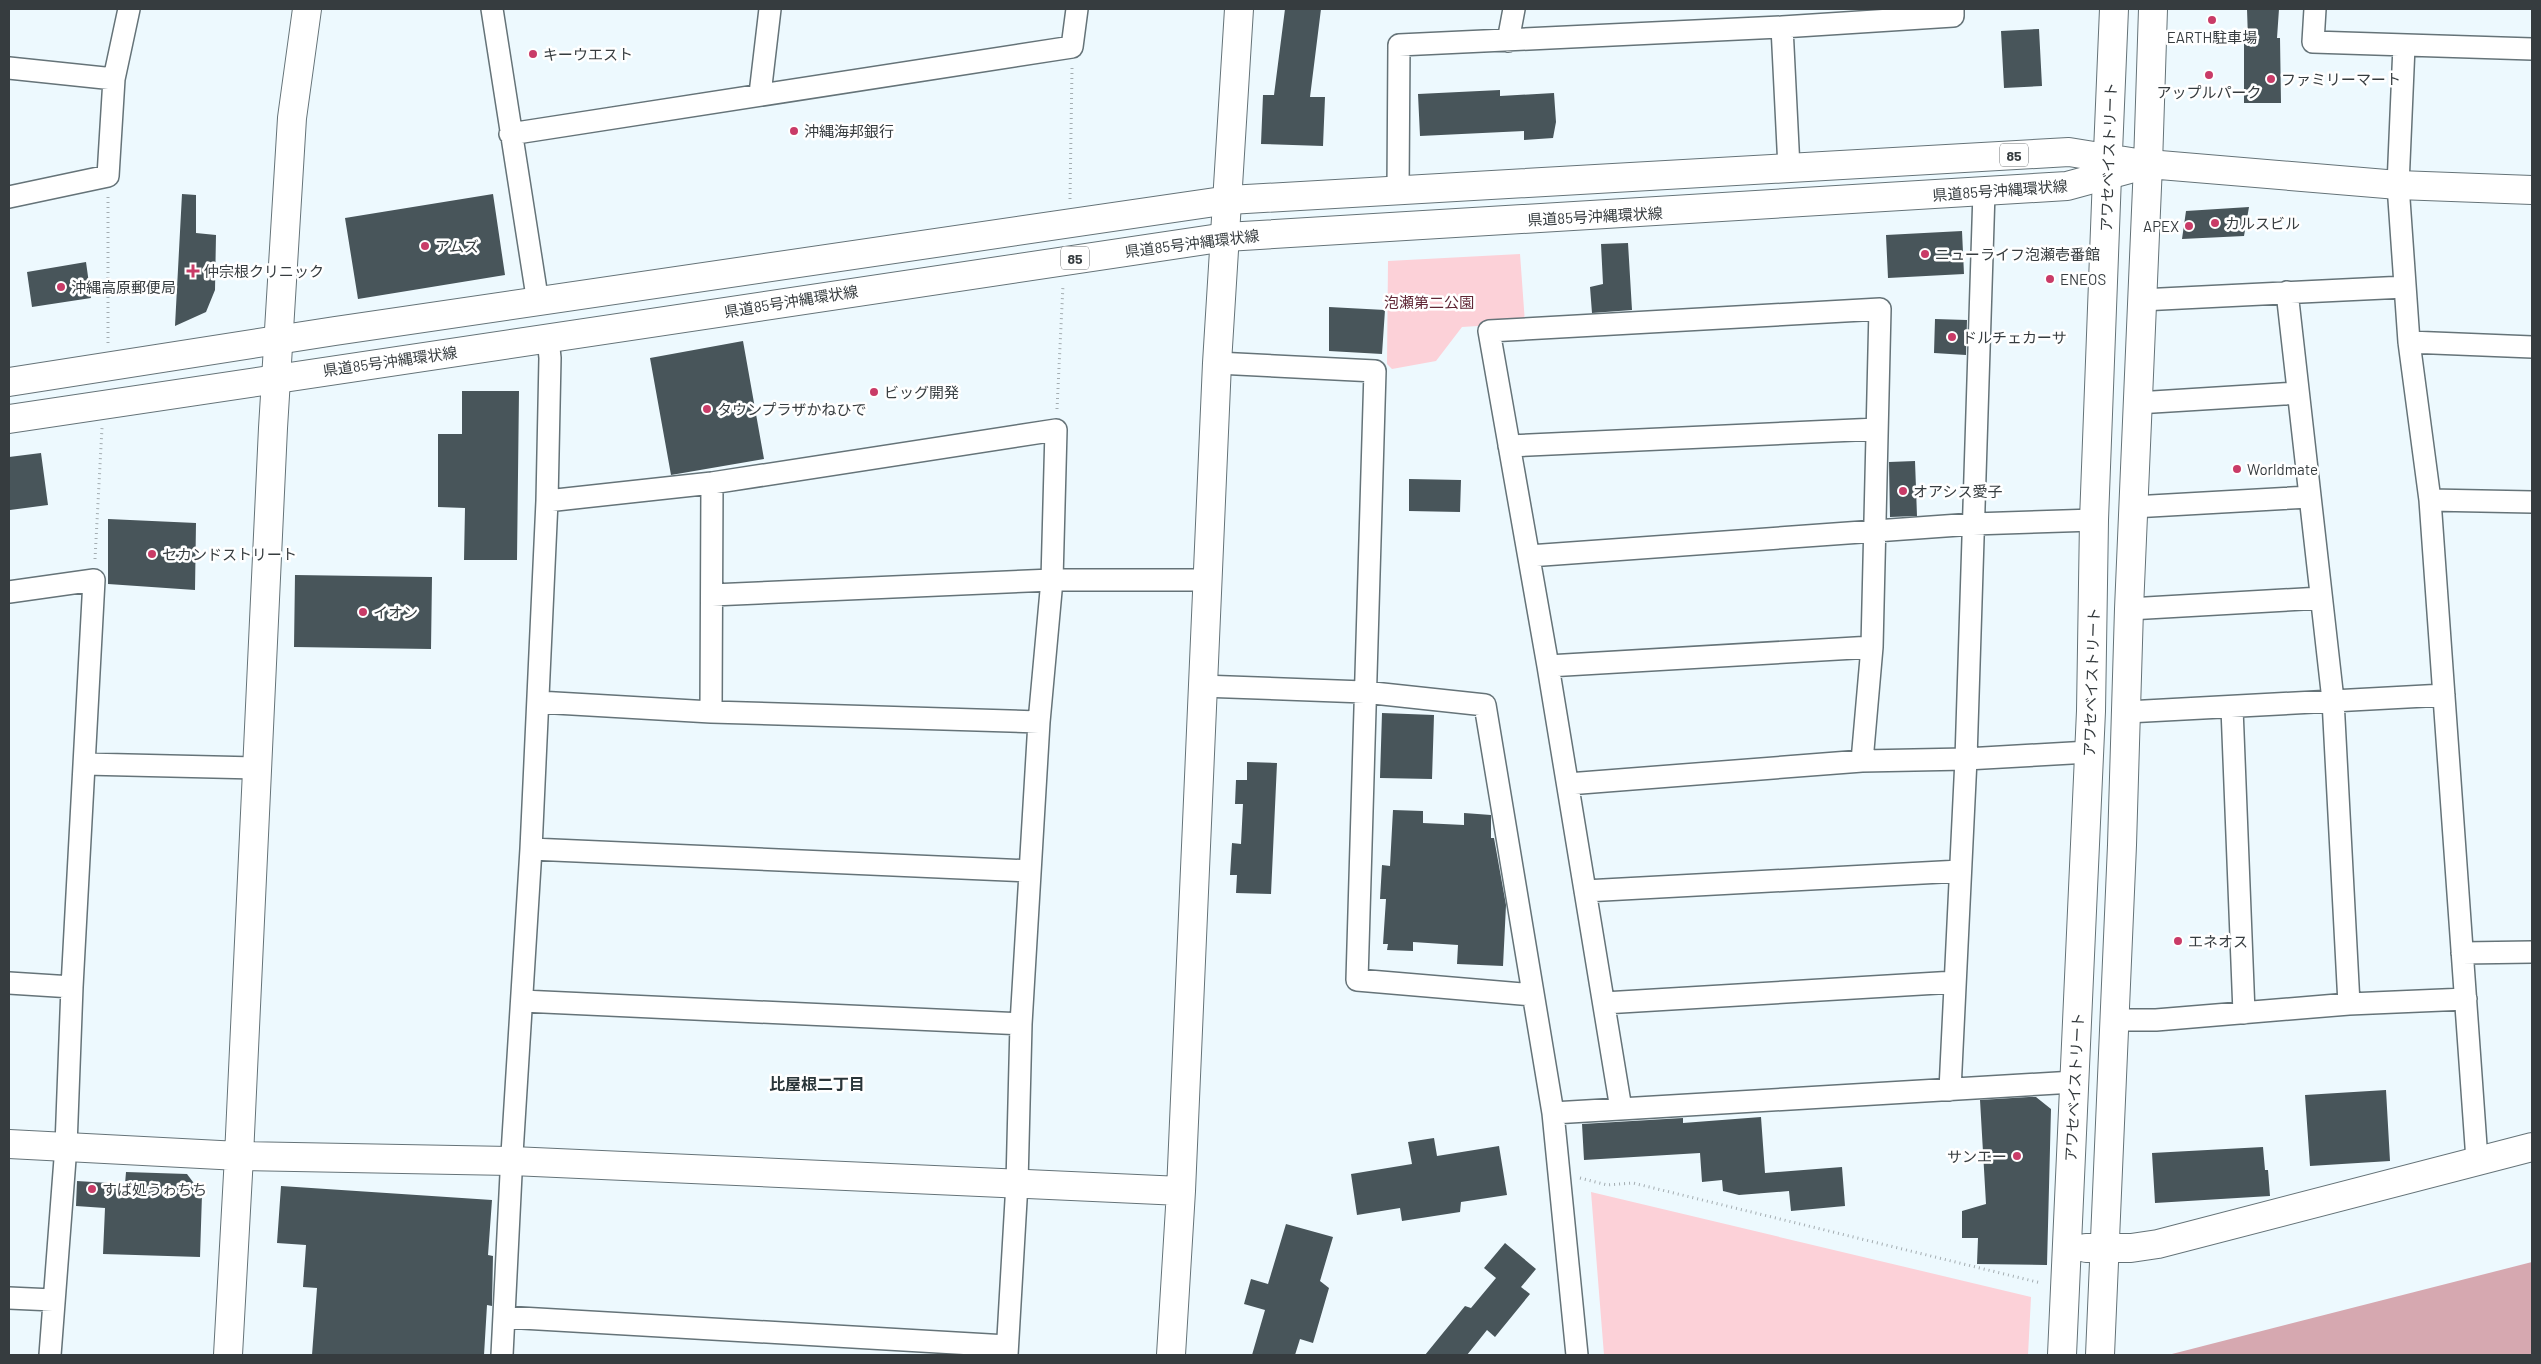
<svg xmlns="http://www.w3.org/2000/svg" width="2541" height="1364" viewBox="0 0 2541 1364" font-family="Barlow,'Noto Sans JP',sans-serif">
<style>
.green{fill:#fcd1d8}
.water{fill:#d6a8b0}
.building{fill:#48555a}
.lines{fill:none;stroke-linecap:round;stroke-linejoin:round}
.street-casing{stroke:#657378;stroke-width:24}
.secondary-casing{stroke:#657378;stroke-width:30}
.primary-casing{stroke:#657378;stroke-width:30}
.path{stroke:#a4adb1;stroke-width:3;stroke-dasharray:1 4;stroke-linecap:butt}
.street{stroke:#fff;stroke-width:21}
.secondary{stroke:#fff;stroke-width:28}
.primary{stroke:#fff;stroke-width:28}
.poi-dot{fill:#c93b67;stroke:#fff;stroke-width:2}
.labels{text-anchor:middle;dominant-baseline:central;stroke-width:5;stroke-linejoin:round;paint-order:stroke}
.shield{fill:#fff;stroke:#727679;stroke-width:1}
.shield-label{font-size:14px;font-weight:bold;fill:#363c3f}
.poi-label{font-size:15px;fill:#363c3f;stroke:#fff;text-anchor:start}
.street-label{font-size:15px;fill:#363c3f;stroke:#fff}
.park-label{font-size:15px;fill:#612736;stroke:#fff}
.neighbourhood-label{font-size:16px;font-weight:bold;fill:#293539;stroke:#fff}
</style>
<rect width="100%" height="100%" fill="#edf9fe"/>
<path class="green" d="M1520 254 1525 323 1462 327 1436 361 1392 369 1387 364 1388 261Z
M1591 1192 2031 1297 2028 1355H1604Z"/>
<path class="water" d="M2532 1262V1355H2168Z"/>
<path class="building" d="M1285 9H1321L1310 97H1325L1323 146 1261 144 1263 95H1274Z
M2247 9H2279L2277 38H2280L2281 103H2244V40L2248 39Z
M2039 29 2042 86 2004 88 2001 31Z
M1500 90V96L1554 93 1556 122 1553 138 1524 140V131L1420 136 1418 94Z
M182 194 196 195V233L216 235 215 290 206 312 175 326Z
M493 194 505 275 358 299 345 218Z
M2249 207 2244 236 2182 239 2186 211Z
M1962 231 1964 274 1888 278 1886 235Z
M1628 243 1632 310 1592 313 1590 287 1603 284 1601 244Z
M86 262 91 298 32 307 27 272Z
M1329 307 1385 310 1382 354 1329 351Z
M1935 319 1967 320 1966 355 1934 353Z
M743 341 764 459 671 475 650 358Z
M462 391H519L517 560H464L465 508 438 507V434H462Z
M41 453 48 505 10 510 9 457Z
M1915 461 1917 516 1890 517 1889 462Z
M1409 479 1461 480 1460 512 1409 511Z
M108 519 196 523 195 590 108 584Z
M295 575 432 577 431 649 294 647Z
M1382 713 1434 715 1432 779 1380 778Z
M1247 762 1277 763 1271 894 1236 893 1237 875H1230L1232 843 1241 844 1243 804H1235L1236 780H1247Z
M1393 810 1423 811V823L1464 825V813L1491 815V838H1494L1506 905 1503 966 1457 964 1458 945 1413 942V951L1387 950 1388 944H1383L1386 899H1380L1382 865 1390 866Z
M2386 1090 2390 1161 2310 1166 2305 1095Z
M2029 1097H2036L2051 1109 2047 1265 1977 1264 1978 1238H1962V1211L1986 1204 1980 1100Z
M1761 1117 1765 1173 1842 1167 1845 1206 1791 1211 1789 1191 1739 1195 1723 1191 1722 1180 1702 1182 1700 1153 1584 1160 1582 1124 1683 1118V1123Z
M1434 1138 1437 1156 1499 1146 1507 1195 1461 1202 1460 1212 1402 1221 1400 1208 1357 1215 1351 1174 1412 1164 1408 1142Z
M2263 1147 2265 1170H2268L2270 1196 2155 1203 2152 1153Z
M126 1172 187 1174 202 1194 200 1257 103 1254 105 1208 76 1206 77 1181 125 1184Z
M281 1186 492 1200 488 1255 493 1256 492 1306 487 1305 484 1355H312L317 1288 303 1287 306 1245 277 1243Z
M1286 1224 1333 1237 1320 1281 1329 1288 1313 1343 1300 1339 1295 1355H1252L1265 1310 1244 1304 1251 1279 1268 1284Z
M1505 1243 1536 1269 1521 1287 1530 1294 1495 1337 1487 1330 1467 1355H1425L1465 1306 1471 1308 1496 1278 1484 1268Z"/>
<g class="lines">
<defs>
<path id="street" d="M492 9 538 303
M2315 9 2313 42 2532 49
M1782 27 1789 168
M1508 41 1514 9
M2404 46 2398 185 2409 342 2430 500 2477 1160
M9 68 114 79
M760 94 770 9
M510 134 1072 47 1077 9
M1398 190 1399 45 1782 27 1953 16V9
M9 197 108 176 114 79 129 9
M2287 292 2333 700 2349 1004
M2141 300 2405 287
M2409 342 2532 347
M1217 363 1375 371 1357 980 1533 995
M2137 403 2298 393
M1509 446 1877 429
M2430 500 2532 502
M547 501 712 483 1056 430 1052 580 1039 722 1021 1024 1017 1183 1007 1355
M2133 507 2309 497
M1529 556 1973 524 2094 520
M9 592 94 580 72 987 66 1146 50 1355
M712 595 1052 580H1208
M2129 609 2321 598
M1548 666 1872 647
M1201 686 1364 692 1485 705 1553 1113 1577 1355
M538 702 711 712 1039 722
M2232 708 2244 1013
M711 712 712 483
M2127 712 2444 695
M85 764 257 768
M1568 784 1862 761 1966 759 2089 752
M531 849 1030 871
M1585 891 1960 871
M2462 953 2532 952
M9 983 72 987
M522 1001 1021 1024
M1604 1003 1955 982
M2115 1020H2156L2349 1004 2466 999
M1950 1090 1966 759 1984 192
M1621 1109 1548 666 1489 331 1880 309 1872 647 1862 761
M1553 1113 2074 1082
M9 1298 53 1300
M505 1317 1007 1346
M502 1355 512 1154 531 849 547 501 550 358 548 338"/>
<path id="secondary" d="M9 1144 239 1156 512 1161 1181 1191
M2086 1248H2131L2158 1244 2532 1147
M228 1355 239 1156 273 428 292 118 307 9
M1171 1355 1181 1191 1217 363 1239 9
M2062 1355 2091 711 2094 520 2107 176
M2100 1355 2122 845 2129 609 2148 164 2398 185 2532 190"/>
<path id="primary" d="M2148 164 2153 9
M2107 176 2114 9
M9 382 335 331 1229 200 2069 152 2137 163
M9 419 1226 237 2067 186 2148 164"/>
</defs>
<use href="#street" class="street-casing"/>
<use href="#secondary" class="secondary-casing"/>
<use href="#primary" class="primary-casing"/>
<path class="path" d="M108 197V343
M1070 199 1072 68
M1057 409 1063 285
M95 559 102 428
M1580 1178 1607 1185 1633 1183 2041 1283"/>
<use href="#street" class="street"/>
<use href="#secondary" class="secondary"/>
<use href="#primary" class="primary"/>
</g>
<g class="poi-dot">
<circle cx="2212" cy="20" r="5"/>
<circle cx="533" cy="54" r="5"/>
<circle cx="2209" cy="75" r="5"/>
<circle cx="2271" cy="79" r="5"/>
<circle cx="794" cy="131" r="5"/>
<circle cx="2215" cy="223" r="5"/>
<circle cx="2189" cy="226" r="5"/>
<circle cx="425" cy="246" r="5"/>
<circle cx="1925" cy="254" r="5"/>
<path d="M190.5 263.5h5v5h5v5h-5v5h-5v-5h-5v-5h5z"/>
<circle cx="2050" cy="279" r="5"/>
<circle cx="61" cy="287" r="5"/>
<circle cx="1952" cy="337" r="5"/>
<circle cx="874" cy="392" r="5"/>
<circle cx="707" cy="409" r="5"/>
<circle cx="2237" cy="469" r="5"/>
<circle cx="1903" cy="491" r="5"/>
<circle cx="152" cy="554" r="5"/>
<circle cx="363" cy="612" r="5"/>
<circle cx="2178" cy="941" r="5"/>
<circle cx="2017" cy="1156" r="5"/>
<circle cx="92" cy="1189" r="5"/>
</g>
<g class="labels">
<g class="shield">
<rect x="2000" y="143.5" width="28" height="23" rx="4"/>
<rect x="1061" y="246.5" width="28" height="23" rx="4"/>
</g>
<g class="shield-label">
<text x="2014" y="155">85</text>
<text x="1075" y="258">85</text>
</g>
<g class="poi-label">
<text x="2212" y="37" text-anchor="middle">EARTH駐車場</text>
<text x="543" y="54">キーウエスト</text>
<text x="2281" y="79">ファミリーマート</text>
<text x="2209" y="92" text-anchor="middle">アップルパーク</text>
<text x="804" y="131">沖縄海邦銀行</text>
<text x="2225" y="223">カルスビル</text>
<text x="2179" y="226" text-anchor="end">APEX</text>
<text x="435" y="246">アムズ</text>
<text x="1935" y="254">ニューライフ泡瀬壱番館</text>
<text x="204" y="271">仲宗根クリニック</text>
<text x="2060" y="279">ENEOS</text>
<text x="71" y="287">沖縄高原郵便局</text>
<text x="1962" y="337">ドルチェカーサ</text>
<text x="884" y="392">ビッグ開発</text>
<text x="717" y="409">タウンプラザかねひで</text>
<text x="2247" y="469">Worldmate</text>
<text x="1913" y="491">オアシス愛子</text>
<text x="162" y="554">セカンドストリート</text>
<text x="373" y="612">イオン</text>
<text x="2188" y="941">エネオス</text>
<text x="2007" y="1156" text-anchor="end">サンエー</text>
<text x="102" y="1189">すば処うゎちち</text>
</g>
<g class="street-label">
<text transform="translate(2108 157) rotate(-88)">アワセベイストリート</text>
<text transform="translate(2000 190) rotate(-4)">県道85号沖縄環状線</text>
<text transform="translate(1595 216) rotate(-3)">県道85号沖縄環状線</text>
<text transform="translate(1192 243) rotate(-7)">県道85号沖縄環状線</text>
<text transform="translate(791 301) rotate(-9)">県道85号沖縄環状線</text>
<text transform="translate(390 361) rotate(-8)">県道85号沖縄環状線</text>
<text transform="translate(2091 682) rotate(-88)">アワセベイストリート</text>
<text transform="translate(2074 1087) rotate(-87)">アワセベイストリート</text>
</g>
<g class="park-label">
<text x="1429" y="302">泡瀬第二公園</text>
</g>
<g class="neighbourhood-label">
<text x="817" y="1083">比屋根二丁目</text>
</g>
</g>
<rect width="2541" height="1364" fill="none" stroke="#363c3f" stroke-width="20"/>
</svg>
